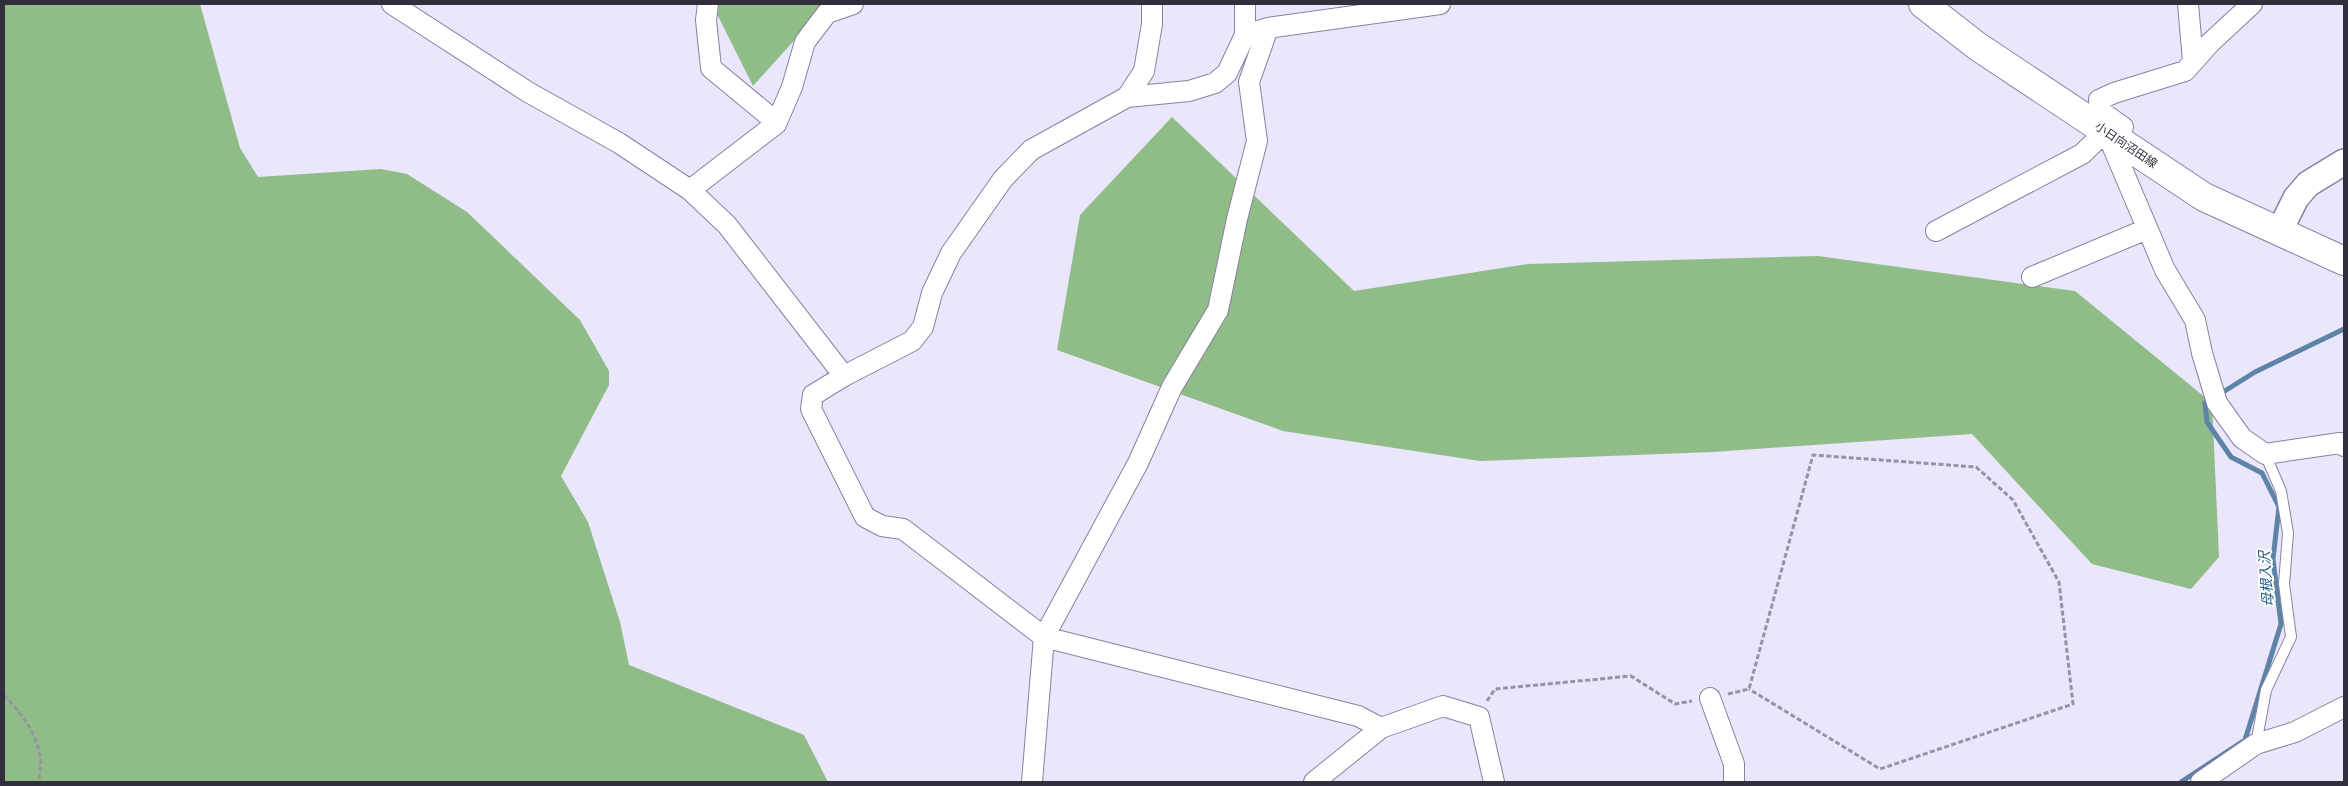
<svg xmlns="http://www.w3.org/2000/svg" width="2348" height="786" viewBox="0 0 2348 786" font-family="'Crimson Pro','Noto Sans JP',serif">
<style>
.forest{fill:#8fbc87}
.lines{fill:none;stroke-linecap:round;stroke-linejoin:round}
.stream{stroke:#5d83a7;stroke-width:5}
.service-casing{stroke:#8981a2;stroke-width:12}
.minor-casing{stroke:#8981a2;stroke-width:22}
.tertiary-casing{stroke:#8981a2;stroke-width:28}
.secondary-casing{stroke:#8981a2;stroke-width:30}
.path{stroke:#9793a5;stroke-width:3;stroke-dasharray:5 2.5;stroke-linecap:butt}
.service{stroke:#fff;stroke-width:10}
.minor{stroke:#fff;stroke-width:20}
.tertiary{stroke:#fff;stroke-width:25}
.secondary{stroke:#fff;stroke-width:28}
.labels{text-anchor:middle;dominant-baseline:central;stroke-width:4;stroke-linejoin:round;paint-order:stroke}
.street-label{font-size:12px;fill:#322e3c;stroke:#fff}
.water-label{font-size:14px;font-style:italic;fill:#1a5b86;stroke:#fff}
</style>
<rect width="100%" height="100%" fill="#eae6fb"/>
<path class="forest" d="M4 4H200L240 148 258 177 381 169 407 174 467 212 580 320 609 371V385L561 476 588 522 620 622 629 665 804 735 828 782H4Z
M712 4H838L799 35 753 86Z
M1172 117 1354 291 1528 264 1818 256 2075 291 2212 403 2219 557 2191 589 2092 564 1972 434 1713 452 1480 461 1283 431 1057 350 1080 215Z"/>
<g class="lines">
<path class="stream" d="M2220 394 2255 372 2344 329
M2181 782 2245 740 2281 624 2273 559 2279 507 2262 473 2231 457 2207 422 2205 403 2211 400"/>
<defs>
<path id="service" d="M2256 744 2266 690 2291 637 2284 584 2288 533 2281 491 2265 454"/>
<path id="minor" d="M392 4 528 92 619 143 690 190 727 225 844 376
M708 4 706 20 711 68 769 116 776 124
M1245 4V35
M2188 4 2193 61
M1127 97 1144 71 1152 24V4
M2123 127 2100 111 2099 100 2114 93 2185 71 2210 43 2252 4
M690 190 776 124 792 87 805 42 827 13 853 4
M1936 231 2082 154 2106 131 2165 270 2195 320 2202 353 2217 403 2242 438 2265 454 2340 443 2344 446
M2032 277 2147 229
M1710 698 1734 764V782
M1381 728 1358 716 1044 637 903 529 882 526 865 517 811 409 813 395 844 376 912 341 923 327 932 293 951 253 1003 179 1031 150 1127 97 1189 91 1215 83 1227 73 1245 35 1268 28 1440 4
M1032 782 1044 637 1138 463 1172 387 1218 310 1237 219 1257 141 1249 82 1268 28
M1314 782 1381 728 1443 706 1479 717 1494 782
M2201 782 2256 744 2295 732 2344 707"/>
<path id="tertiary" d="M2279 232 2296 198 2308 184 2344 162"/>
<path id="secondary" d="M1923 4 1977 46 2204 197 2344 261"/>
</defs>
<use href="#service" class="service-casing"/>
<use href="#minor" class="minor-casing"/>
<use href="#tertiary" class="tertiary-casing"/>
<use href="#secondary" class="secondary-casing"/>
<path class="path" d="M1728 694 1749 689 1813 455 1976 467 2013 500 2059 582 2073 704 1880 769 1749 689
M4 695C27 720 48 747 38 782
M1487 701 1495 689 1631 676 1675 704 1692 701"/>
<use href="#service" class="service"/>
<use href="#minor" class="minor"/>
<use href="#tertiary" class="tertiary"/>
<use href="#secondary" class="secondary"/>
</g>
<g class="labels">
<g class="street-label">
<text transform="translate(2126 145) rotate(34)">小日向沼田線</text>
</g>
<g class="water-label">
<text transform="translate(2266 579) rotate(-94)">母根入沢</text>
</g>
</g>
<rect width="2348" height="786" fill="none" stroke="#322e3c" stroke-width="10"/>
</svg>
